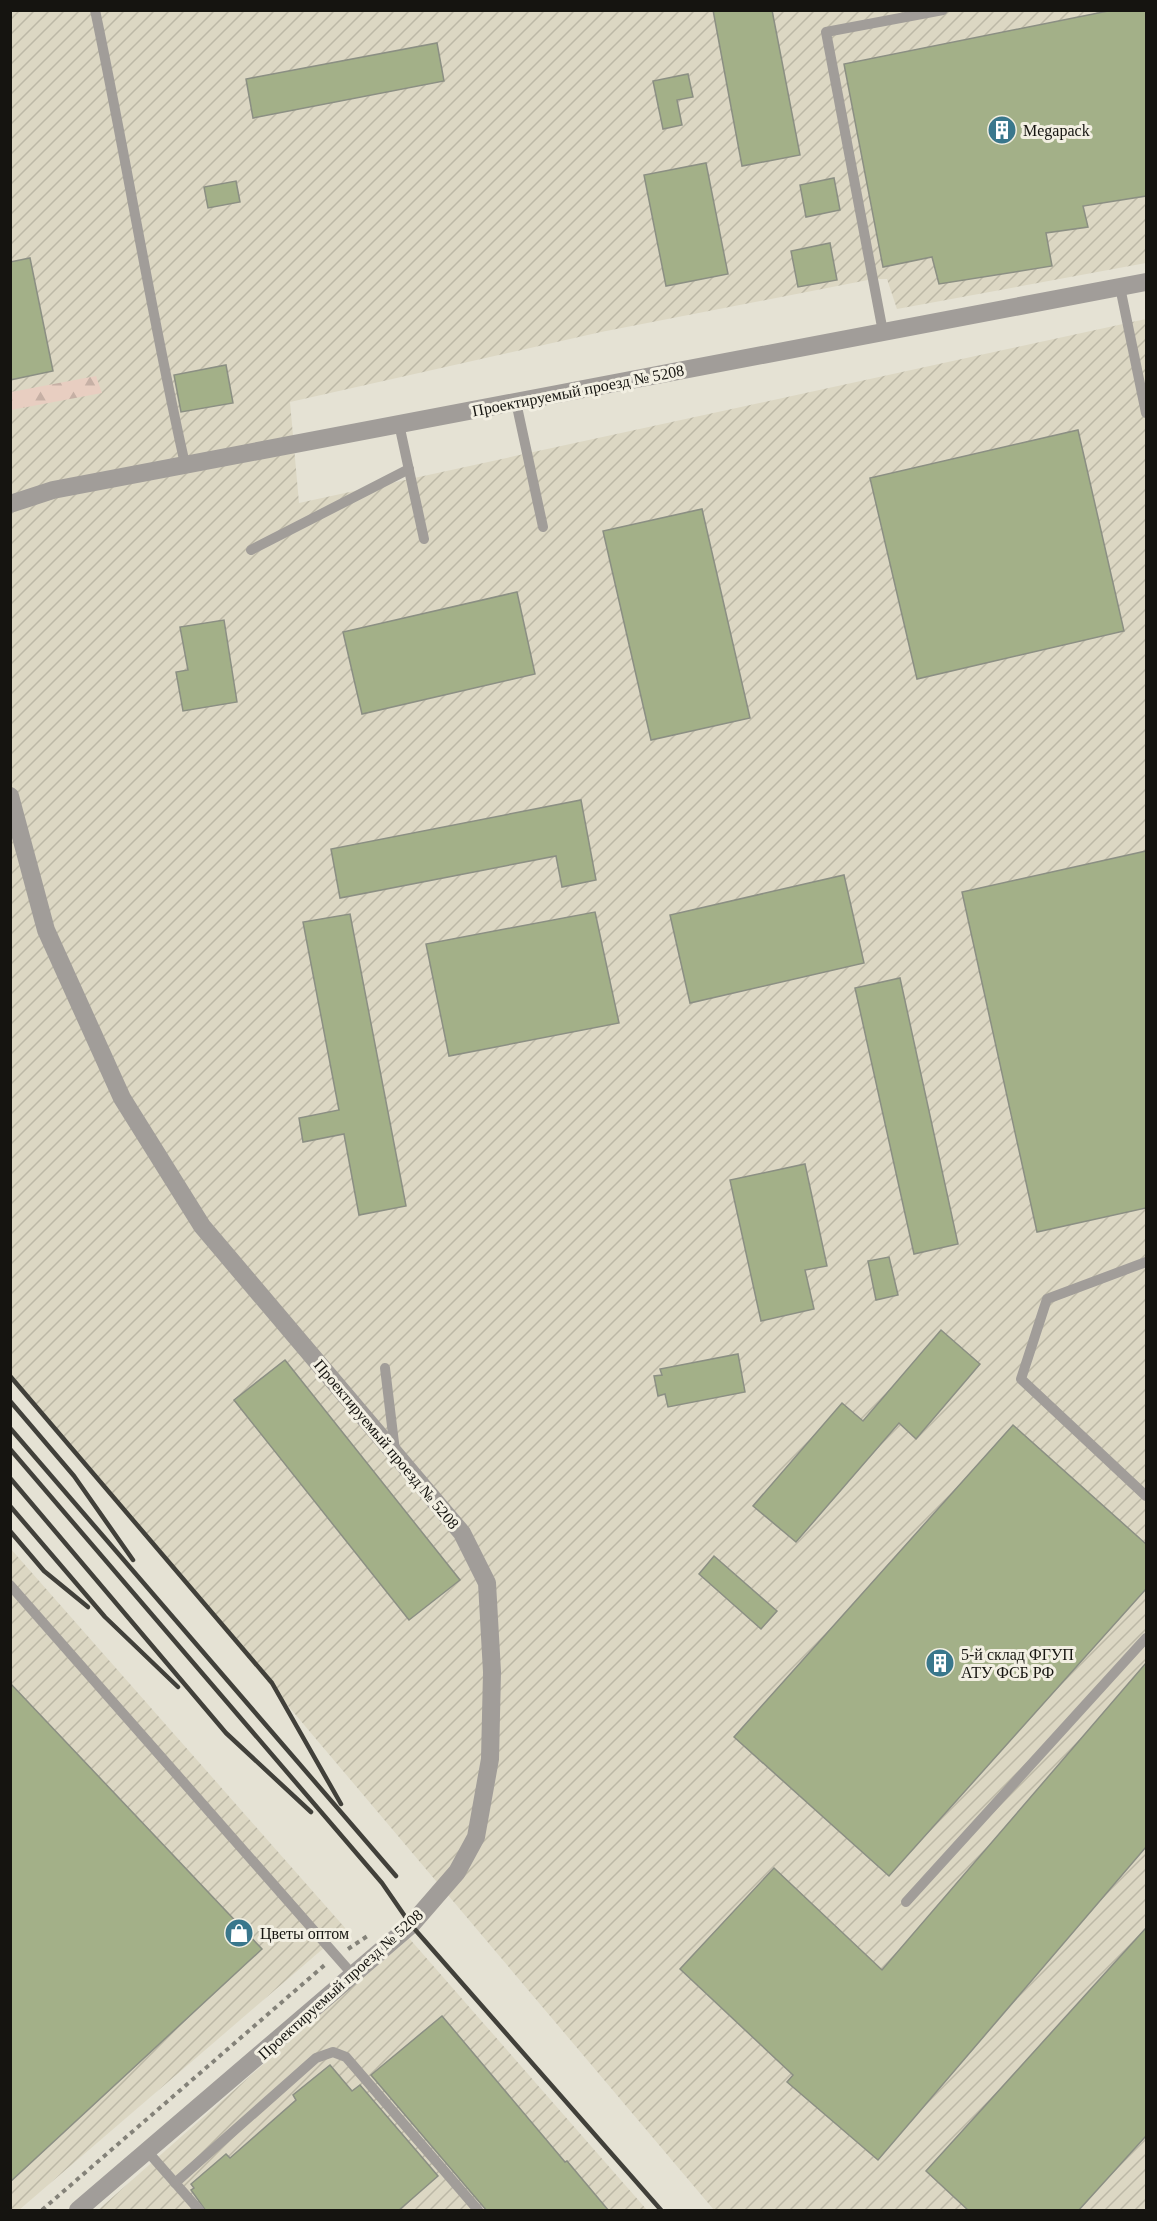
<svg xmlns="http://www.w3.org/2000/svg" width="1157" height="2221" viewBox="0 0 1157 2221" font-family="'Times New Roman',serif">
<defs>
<pattern id="industrial-furrows" width="10" height="10" patternUnits="userSpaceOnUse" patternTransform="scale(1.5)"><rect width="10" height="10" fill="#dcd7c3"/><path d="M-1 1l2-2M0 10L10 0M9 11l2-2" fill="none" stroke="#bcb8a6"/></pattern>
<pattern id="forest-firs" width="22" height="20" patternUnits="userSpaceOnUse" patternTransform="scale(1.5)"><rect width="22" height="20" fill="#e8cec1"/><path d="M5 1l3.5 6h-7zM16 11l3.5 6h-7z" fill="#c6b0a5"/></pattern>
</defs>
<rect width="100%" height="100%" fill="#e5e2d4"/>
<!-- industrial -->
<g fill="url(#industrial-furrows)">
<path d="M10,11H1146V263L897,309L887,279H873L601,332L290,402L299,503L1146,319V2210H714L11,1378Z"/>
<path d="M10,1548L346,1929L19,2210H10Z"/>
<path d="M408,1937L647,2210H98Z"/>
</g>
<!-- forest -->
<path fill="url(#forest-firs)" d="M96,376L102,393L11,410V392Z"/>
<!-- building -->
<g fill="#a3b088" stroke="#8b8f83" stroke-width="1.5">
<path d="M713,10H772L800,155L742,166Z"/>
<path d="M1113,10H1146V196L1083,206L1088,227L1046,233L1052,266L939,284L932,257L883,267L844,64Z"/>
<path d="M437,43L444,81L253,118L246,79Z"/>
<path d="M688,74L693,97L677,100L682,125L663,129L653,81Z"/>
<path d="M706,163L728,274L666,286L644,175Z"/>
<path d="M834,178L840,210L806,217L800,185Z"/>
<path d="M236,181L240,202L208,208L204,187Z"/>
<path d="M830,243L837,280L798,287L791,251Z"/>
<path d="M30,258L53,371L10,380V262Z"/>
<path d="M226,365L233,403L181,412L174,375Z"/>
<path d="M1078,430L1124,631L917,679L870,478Z"/>
<path d="M702,509L750,718L651,740L603,531Z"/>
<path d="M517,592L535,674L362,714L343,632Z"/>
<path d="M224,620L237,702L183,711L176,672L188,670L180,627Z"/>
<path d="M581,800L596,880L562,887L556,856L340,898L331,849Z"/>
<path d="M1146,851V1208L1037,1232L962,892Z"/>
<path d="M844,875L864,963L690,1003L670,915Z"/>
<path d="M595,912L619,1023L449,1056L426,944Z"/>
<path d="M350,914L406,1206L359,1215L344,1134L303,1142L299,1118L339,1110L303,922Z"/>
<path d="M900,978L958,1244L914,1254L855,988Z"/>
<path d="M805,1164L827,1266L805,1270L814,1309L761,1321L730,1180Z"/>
<path d="M889,1257L898,1295L876,1300L868,1261Z"/>
<path d="M941,1330L980,1364L916,1439L899,1423L796,1542L753,1506L842,1403L863,1421Z"/>
<path d="M738,1354L745,1392L668,1407L665,1394L658,1396L654,1376L662,1375L660,1369Z"/>
<path d="M285,1360L460,1580L409,1620L234,1400Z"/>
<path d="M1013,1425L1146,1544V1589L889,1876L734,1737Z"/>
<path d="M714,1556L777,1611L761,1629L699,1574Z"/>
<path d="M1146,1663V1847L878,2160L787,2082L793,2075L680,1969L774,1868L882,1970Z"/>
<path d="M10,1683L262,1949L10,2182Z"/>
<path d="M1146,1928V2136L1078,2211H969L926,2171Z"/>
<path d="M442,2016L565,2162L567,2161L609,2211H487L371,2075Z"/>
<path d="M330,2065L352,2091L360,2085L438,2176L398,2211H206L191,2190L194,2188L191,2184L226,2154L230,2158L296,2100L293,2095Z"/>
</g>
<g fill="none" stroke-linecap="round" stroke-linejoin="round">
<!-- path -->
<g stroke="#848279" stroke-width="4" stroke-dasharray="4.5 4.5" stroke-linecap="butt">
<path d="M348,1949L369,1935"/>
<path d="M42,2210L327,1963"/>
</g>
<!-- service -->
<g stroke="#a19d99" stroke-width="10">
<path d="M95,10C127,161 151,314 185,464"/>
<path d="M1120,287L1146,413"/>
<path d="M883,332L826,32L943,10"/>
<path d="M516,402L543,527"/>
<path d="M399,424L424,539"/>
<path d="M251,550L409,469"/>
<path d="M1146,1262L1047,1299L1021,1379L1146,1496"/>
<path d="M385,1368L395,1451"/>
<path d="M10,1585L353,1975"/>
<path d="M906,1902L1146,1638"/>
<path d="M148,2152L199,2210"/>
<path d="M175,2183L316,2058L333,2052L346,2057L478,2210"/>
</g>
<!-- minor -->
<g stroke="#a19d99" stroke-width="18">
<path d="M10,504L53,490L1146,282"/>
<path d="M10,796L46,930L122,1098L202,1226L462,1533L487,1583L492,1672L490,1759L476,1837L457,1872L411,1925L78,2210"/>
</g>
<!-- rail -->
<g stroke="#41403a" stroke-width="4.5">
<path d="M10,1376L272,1683L341,1804"/>
<path d="M10,1401L74,1476L133,1560"/>
<path d="M10,1428L396,1876"/>
<path d="M10,1449L382,1883L411,1925L661,2210"/>
<path d="M10,1478L226,1733L311,1812"/>
<path d="M10,1506L105,1617L178,1687"/>
<path d="M10,1531L44,1571L88,1607"/>
</g>
</g>
<!-- icons -->
<defs>
<g id="building-disc" transform="scale(1.5)"><circle r="9.5" fill="#39778c" stroke="#f2efe2"/><path d="M-4-6H4V6H1V3H-1V6H-4ZM-2.5-4.3h1.7v1.8h-1.7ZM.8-4.3h1.7v1.8H.8ZM-2.5-1h1.7V.8h-1.7ZM.8-1h1.7V.8H.8Z" fill="#fff"/></g>
<g id="shop-disc" transform="scale(1.5)"><circle r="9.5" fill="#39778c" stroke="#f2efe2"/><path d="M-5-2.5h2.3a2.7 3.5 0 0 1 5.4 0H5L5.5 6h-11ZM-1.5-2.5h3a1.5 2.3 0 0 0-3 0Z" fill="#fff"/></g>
</defs>
<g fill-rule="evenodd">
<use href="#building-disc" x="1002" y="130"/>
<use href="#building-disc" x="940" y="1663"/>
<use href="#shop-disc" x="239" y="1933"/>
</g>
<g text-anchor="middle" stroke-width="6" stroke-linejoin="round" paint-order="stroke">
<!-- poi labels -->
<g font-size="16" fill="#151410" stroke="#f2efe2" text-anchor="start">
<text x="1023" y="136">Megapack</text>
<text x="961" y="1660">5-й склад ФГУП<tspan x="961" dy="18">АТУ ФСБ РФ</tspan></text>
<text x="260" y="1939">Цветы оптом</text>
</g>
<!-- street labels -->
<g font-size="16" fill="#151410" stroke="#f2efe2">
<text transform="translate(578 390) rotate(-11)" y="6">Проектируемый проезд № 5208</text>
<text transform="translate(387 1444) rotate(50)" y="6">Проектируемый проезд № 5208</text>
<text transform="translate(340 1984) rotate(-42)" y="6">Проектируемый проезд № 5208</text>
</g>
</g>
<!-- border -->
<rect width="1157" height="2221" fill="none" stroke="#151410" stroke-width="24"/>
</svg>
